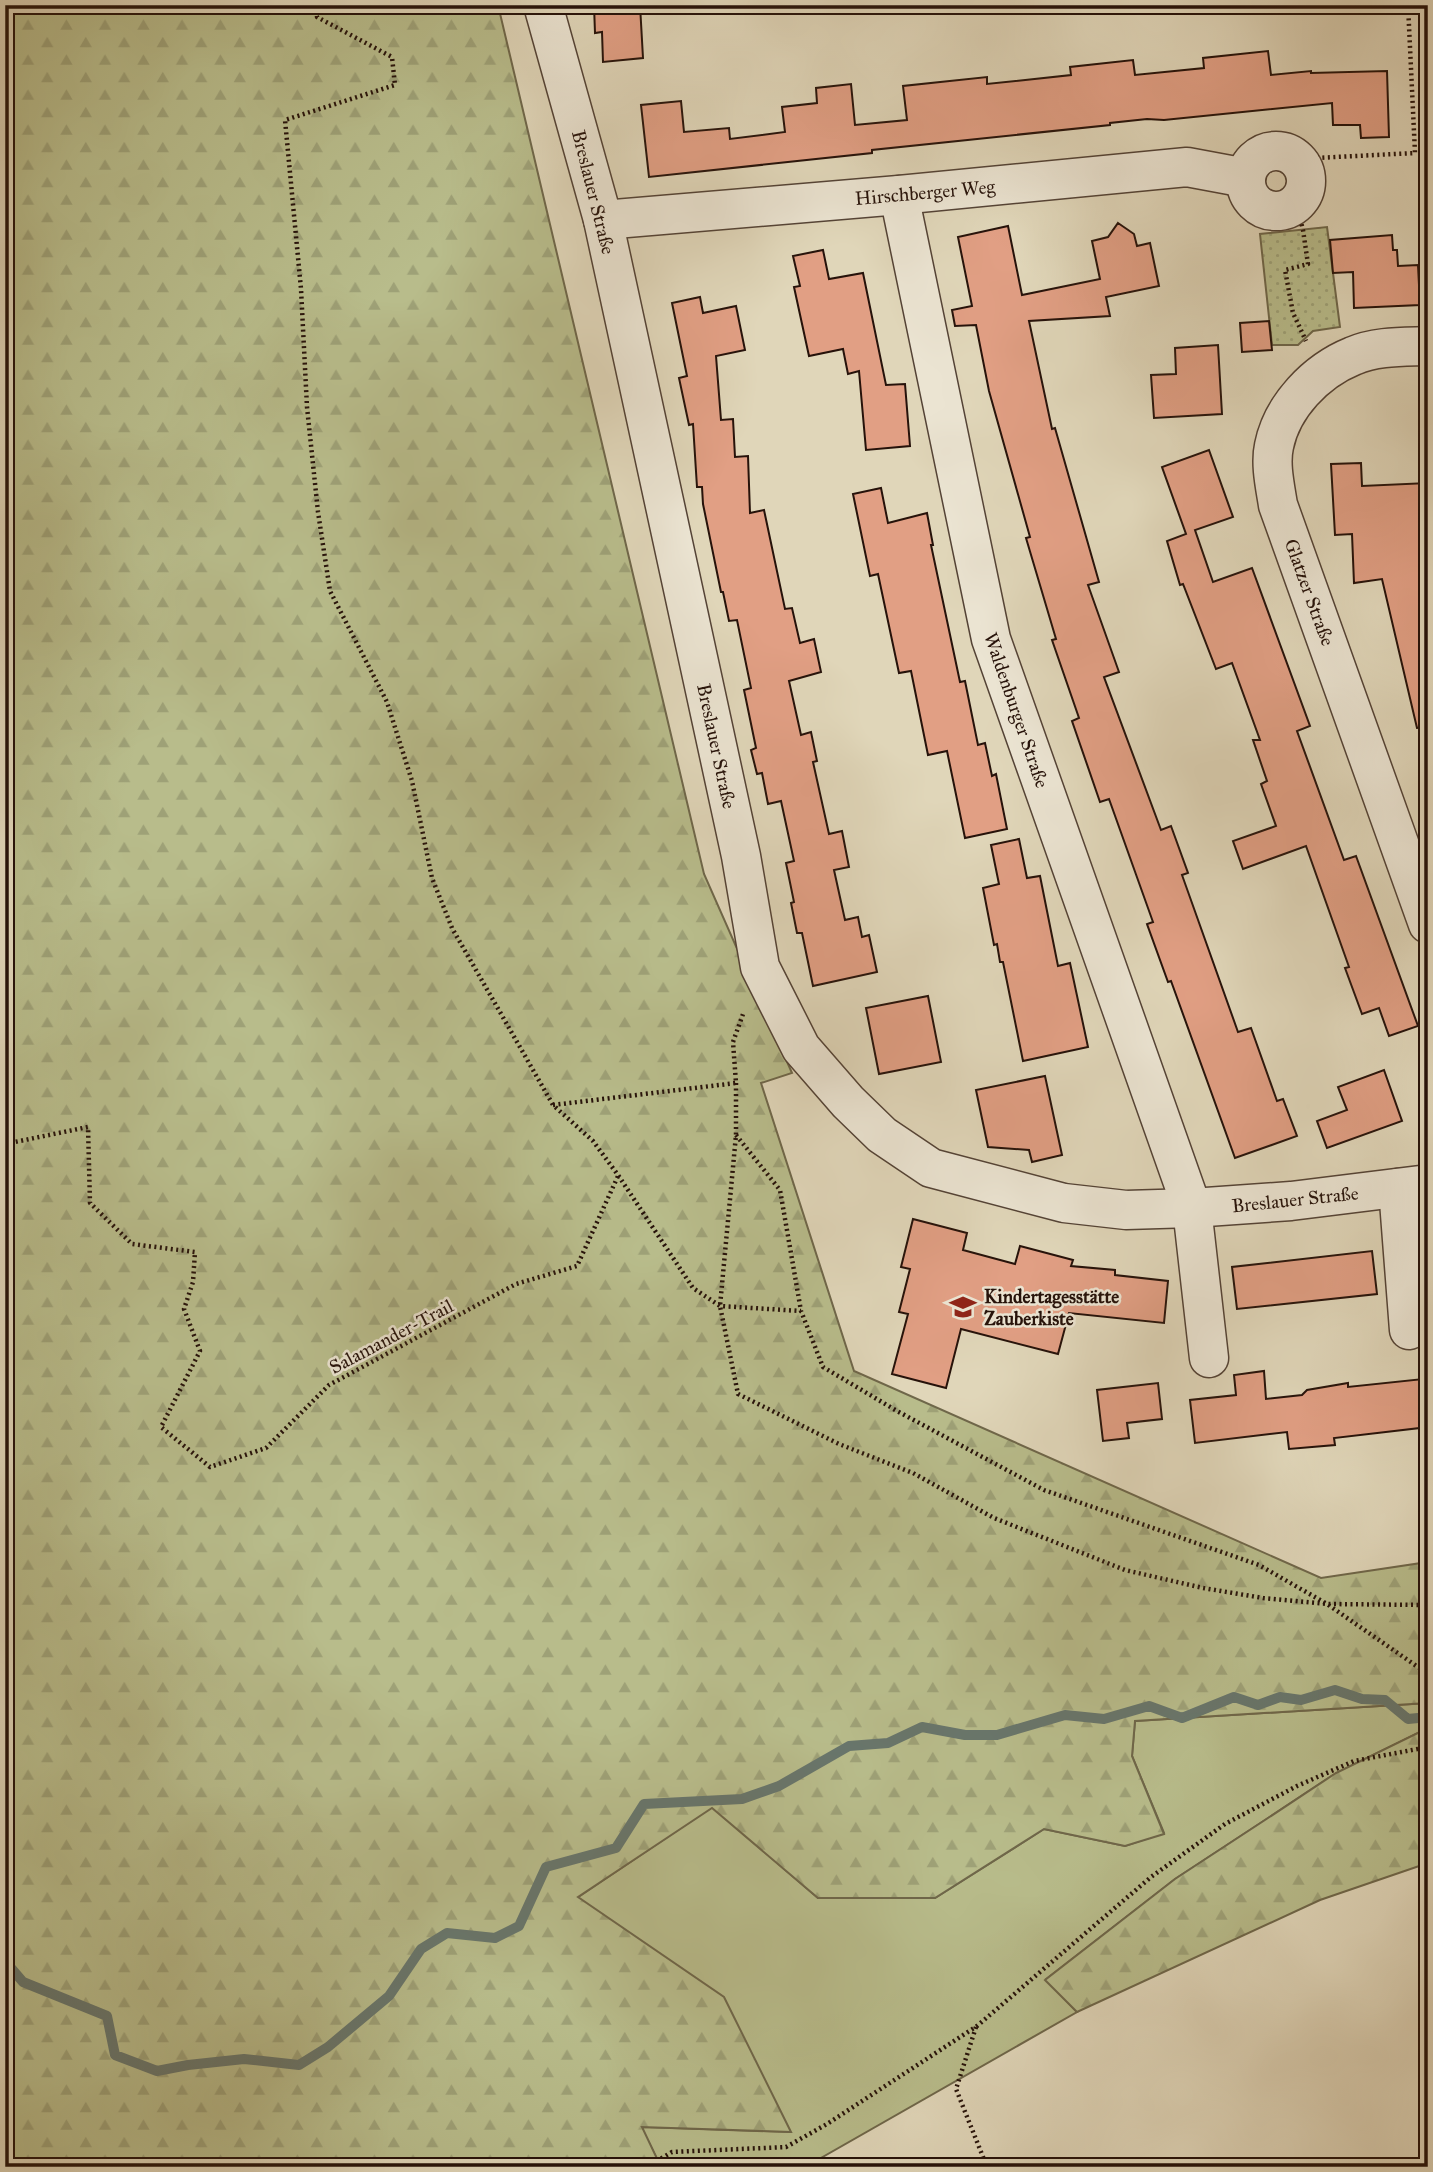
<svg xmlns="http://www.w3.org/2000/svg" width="1433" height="2172" viewBox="0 0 1433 2172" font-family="'IM FELL Great Primer',serif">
<defs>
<pattern id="forest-firs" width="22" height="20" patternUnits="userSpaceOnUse" patternTransform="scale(1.75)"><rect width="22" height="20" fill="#b8bc8b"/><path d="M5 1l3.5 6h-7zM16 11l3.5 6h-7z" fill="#9ea177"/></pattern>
<pattern id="park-dots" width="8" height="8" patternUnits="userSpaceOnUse" patternTransform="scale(1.75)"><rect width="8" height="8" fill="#b8bc8b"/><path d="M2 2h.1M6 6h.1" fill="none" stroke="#9ea177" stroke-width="1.8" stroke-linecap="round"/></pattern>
</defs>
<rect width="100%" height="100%" fill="#e0d6b9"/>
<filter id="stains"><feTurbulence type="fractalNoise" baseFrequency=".00286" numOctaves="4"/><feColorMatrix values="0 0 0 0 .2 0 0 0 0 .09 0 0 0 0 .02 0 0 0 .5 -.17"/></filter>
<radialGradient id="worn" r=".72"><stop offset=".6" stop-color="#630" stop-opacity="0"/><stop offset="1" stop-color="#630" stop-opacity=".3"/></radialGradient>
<!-- grass -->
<path fill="#b8bc8b" stroke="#6f674a" stroke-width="2" d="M1428,1703V1728L1336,1773L1265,1820L1175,1879L1046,1979L1077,2012L805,2167H661L641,2127L790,2132L577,1898L712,1807L818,1898H935L1044,1829L1125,1846L1164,1833L1132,1756L1135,1721Z"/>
<!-- forest -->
<g fill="url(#forest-firs)" stroke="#6f674a" stroke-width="2">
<path d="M5,5H498L704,874L792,1073L761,1083L854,1371L1321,1578L1428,1562V1703L1135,1721L1132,1756L1164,1834L1125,1846L1044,1829L935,1898H818L712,1808L578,1897L724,1997L791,2132L642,2127L661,2167H5Z"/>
<path d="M1428,1728V1863L1320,1900L1077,2012L1045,1980L1175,1879L1265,1820L1336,1773Z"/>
</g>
<!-- park -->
<path fill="url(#park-dots)" stroke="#6f674a" stroke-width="2" d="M1327,227L1340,327L1313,331L1298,345H1272L1260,234Z"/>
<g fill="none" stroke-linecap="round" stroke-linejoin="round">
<!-- stream -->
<path stroke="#68766c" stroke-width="10" d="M5,1961L23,1982L107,2016L115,2055L157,2071L188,2065L244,2059L299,2065L328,2047L389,1996L421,1949L447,1933L495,1938L519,1926L546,1867L616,1848L644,1804L742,1799L779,1786L849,1746L888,1743L922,1727L965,1735H997L1065,1715L1104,1719L1149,1706L1182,1718L1234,1697L1258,1705L1280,1697L1301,1700L1335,1690L1362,1699L1385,1700L1408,1719L1428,1717"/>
</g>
<!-- building -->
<g fill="#e19f84" stroke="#26120a" stroke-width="2">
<path d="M594,5H640L643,58L603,62L602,32L595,33Z"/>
<path d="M1268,51L1271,75L1311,71V73L1387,71L1389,137L1361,138L1360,125H1333L1332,103L1164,120L1147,119L1110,123V125L872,150V153L649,177L641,105L681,101L684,132L729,128L730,139L785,132L782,107L817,103L816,88L851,84L855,125L907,120L903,86L987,77V84L1071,75L1070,67L1133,60L1135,75L1204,68L1203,58Z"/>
<path d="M1118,223L1134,234L1137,246L1150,243L1159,286L1106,297L1110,316L1029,321L1052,429L1055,428L1099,582L1088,585L1119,672L1104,677L1161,830L1171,826L1188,873L1182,875L1238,1032L1251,1028L1277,1101L1283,1099L1297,1136L1235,1158L1171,981L1168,982L1147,924L1153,922L1109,799L1100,802L1072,721L1079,718L1052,640L1056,639L1026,538L1030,537L989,391L976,325L955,326L952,310L972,306L958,237L1008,226L1022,295L1100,279L1092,241L1108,237Z"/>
<path d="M1392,235L1393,250H1397L1398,266L1418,265L1420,305L1354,308L1353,272L1333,273L1330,240Z"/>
<path d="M823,250L829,279L863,273L886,385L905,384L910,446L866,450L859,371L848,374L843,349L809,356L794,287L800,286L793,256Z"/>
<path d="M700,297L703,313L736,306L745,350L716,356L721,420L733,419L735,457L748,456L750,513L764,510L785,609L792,608L800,643L814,639L821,672L789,681L801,735L811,732L817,761L813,762L829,834L842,831L849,867L834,870L845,920L858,917L862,937L869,935L877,972L813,986L802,933H797L791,903L794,902L786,863L794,861L781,801L768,804L762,773L757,774L751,750L756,748L744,690L751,688L737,620L729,621L723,592H721L703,504L702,487H697L693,424L689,425L679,378L687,376L672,303Z"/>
<path d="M1269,321L1272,350L1242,352L1240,323Z"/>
<path d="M1218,345L1222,414L1154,418L1151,375L1176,374L1175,348Z"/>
<path d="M1209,450L1233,517L1195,530L1213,582L1252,568L1310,726L1297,731L1344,860L1356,856L1418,1026L1389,1036L1379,1008L1362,1014L1345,968L1349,967L1306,846L1243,869L1233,841L1276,826L1261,784L1267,781L1253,740H1260L1232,663L1216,669L1183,584L1180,585L1167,541L1186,534L1162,467Z"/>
<path d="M1361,463L1362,486L1428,483V727L1417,728L1382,579L1354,583L1352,534L1335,535L1331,464Z"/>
<path d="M881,488L888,523L927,513L933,545H931L960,682L965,681L978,745L985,743L992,776L996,774L1007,829L965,838L947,751L928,755L911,671L899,673L878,574L870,576L853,494Z"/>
<path d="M1019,839L1027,878L1040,876L1058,966L1070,963L1088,1047L1023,1061L1003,962H1000L997,944L994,945L983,888L999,884L991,845Z"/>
<path d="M928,996L941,1062L879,1074L866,1008Z"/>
<path d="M1384,1070L1402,1121L1327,1148L1317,1121L1347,1110L1338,1087Z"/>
<path d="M1045,1076L1062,1155L1032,1162L1029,1150L988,1147L976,1090Z"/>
<path d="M913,1219L967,1233L963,1250L1015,1264L1020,1246L1073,1260L1071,1266L1115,1270V1275L1168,1281L1164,1323L1069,1313L1058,1354L961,1329L946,1388L892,1374L908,1314L899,1312L910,1269L901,1267Z"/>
<path d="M1372,1251L1377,1294L1237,1309L1232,1267Z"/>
<path d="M1264,1371L1266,1399L1302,1395L1307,1390L1348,1383V1387L1423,1379L1428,1427L1334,1438L1335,1445L1289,1449L1287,1432L1195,1443L1190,1400L1236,1395L1234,1375Z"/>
<path d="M1158,1383L1162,1419L1127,1423L1129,1438L1103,1441L1097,1390Z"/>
</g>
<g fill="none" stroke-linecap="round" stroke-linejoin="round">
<!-- street casing -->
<g stroke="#544336" stroke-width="41">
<g id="street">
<path d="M543,5L603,220L741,856L760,967L801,1048L848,1102L882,1135L931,1168L1064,1203L1126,1210L1192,1208L1291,1201L1428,1184"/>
<circle cx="1276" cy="181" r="30"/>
<path d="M899,195L991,639L1192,1208L1209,1358"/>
<path d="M603,220L899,195L1187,167L1246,178"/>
<path d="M1428,346C1403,347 1376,346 1353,356C1316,371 1282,406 1274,446C1270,464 1275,486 1278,505L1428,924"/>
<path d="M1398,1188L1409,1330"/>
</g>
</g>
<!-- path -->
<g stroke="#26120a" stroke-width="4.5" stroke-dasharray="2 3.5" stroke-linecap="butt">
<path d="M317,5V17L392,57L395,85L285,120L301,289L307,407L318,512L330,591L387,702L412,781L432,878L452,928L553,1105L593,1141L618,1175L693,1288L720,1306L801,1311"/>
<path d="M1304,168L1316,158L1415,153L1408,5"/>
<path d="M1296,203L1303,230L1308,264L1285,270L1293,313L1306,341"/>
<path d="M736,1083V1135L720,1306L738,1394L839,1444L913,1473L994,1518L1125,1570L1203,1588L1263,1598L1327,1604L1428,1605"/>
<path d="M553,1105L736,1083L733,1042L743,1014"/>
<path d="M736,1135L780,1190L801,1311L823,1367L897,1411L1044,1490L1259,1565L1327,1604L1428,1674"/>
<path d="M5,1144L88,1127L90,1203L132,1244L195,1252L193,1282L184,1309L200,1351L161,1427L210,1467L266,1448L329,1385L516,1284L577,1266L618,1176"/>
<path d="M976,2027L956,2089L987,2167"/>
<path d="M647,2167L672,2152L786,2147L827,2124L977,2026L1151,1877L1225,1824L1297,1786L1354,1761L1428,1747"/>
</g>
<!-- street -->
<use href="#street" stroke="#ebe4d2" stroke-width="38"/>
</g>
<!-- icons -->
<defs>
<g id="school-bare" transform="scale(2.1)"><path d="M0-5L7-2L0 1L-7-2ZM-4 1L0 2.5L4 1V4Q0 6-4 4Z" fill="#8f2418" stroke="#ebe4d2" stroke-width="2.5" paint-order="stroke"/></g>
</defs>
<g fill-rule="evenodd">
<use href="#school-bare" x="963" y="1307"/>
</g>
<g text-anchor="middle" stroke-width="5" stroke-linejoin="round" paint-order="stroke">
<!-- street labels -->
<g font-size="19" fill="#26120a" stroke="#ebe4d2">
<text transform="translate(594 192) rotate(76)" y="7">Breslauer Straße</text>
<text transform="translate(925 192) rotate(-5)" y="7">Hirschberger Weg</text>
<text transform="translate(1310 592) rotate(70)" y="7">Glatzer Straße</text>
<text transform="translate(1017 710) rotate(71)" y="7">Waldenburger Straße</text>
<text transform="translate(717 746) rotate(78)" y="7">Breslauer Straße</text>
<text transform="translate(1295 1199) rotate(-6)" y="7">Breslauer Straße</text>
<text transform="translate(391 1336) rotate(-28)" y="7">Salamander-Trail</text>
</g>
<!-- poi labels -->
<g font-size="19" font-weight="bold" fill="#26120a" stroke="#ebe4d2" text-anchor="start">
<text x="984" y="1303">Kindertagesstätte<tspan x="984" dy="22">Zauberkiste</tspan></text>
</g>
</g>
<!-- margin -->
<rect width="1433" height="2172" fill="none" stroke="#e0d6b9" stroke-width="28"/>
<rect x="7" y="7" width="1419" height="2158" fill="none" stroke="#26120a" stroke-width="3.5"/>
<rect x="14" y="14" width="1405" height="2144" fill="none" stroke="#26120a" stroke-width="2"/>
<rect width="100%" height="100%" filter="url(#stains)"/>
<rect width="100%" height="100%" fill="url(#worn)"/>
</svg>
